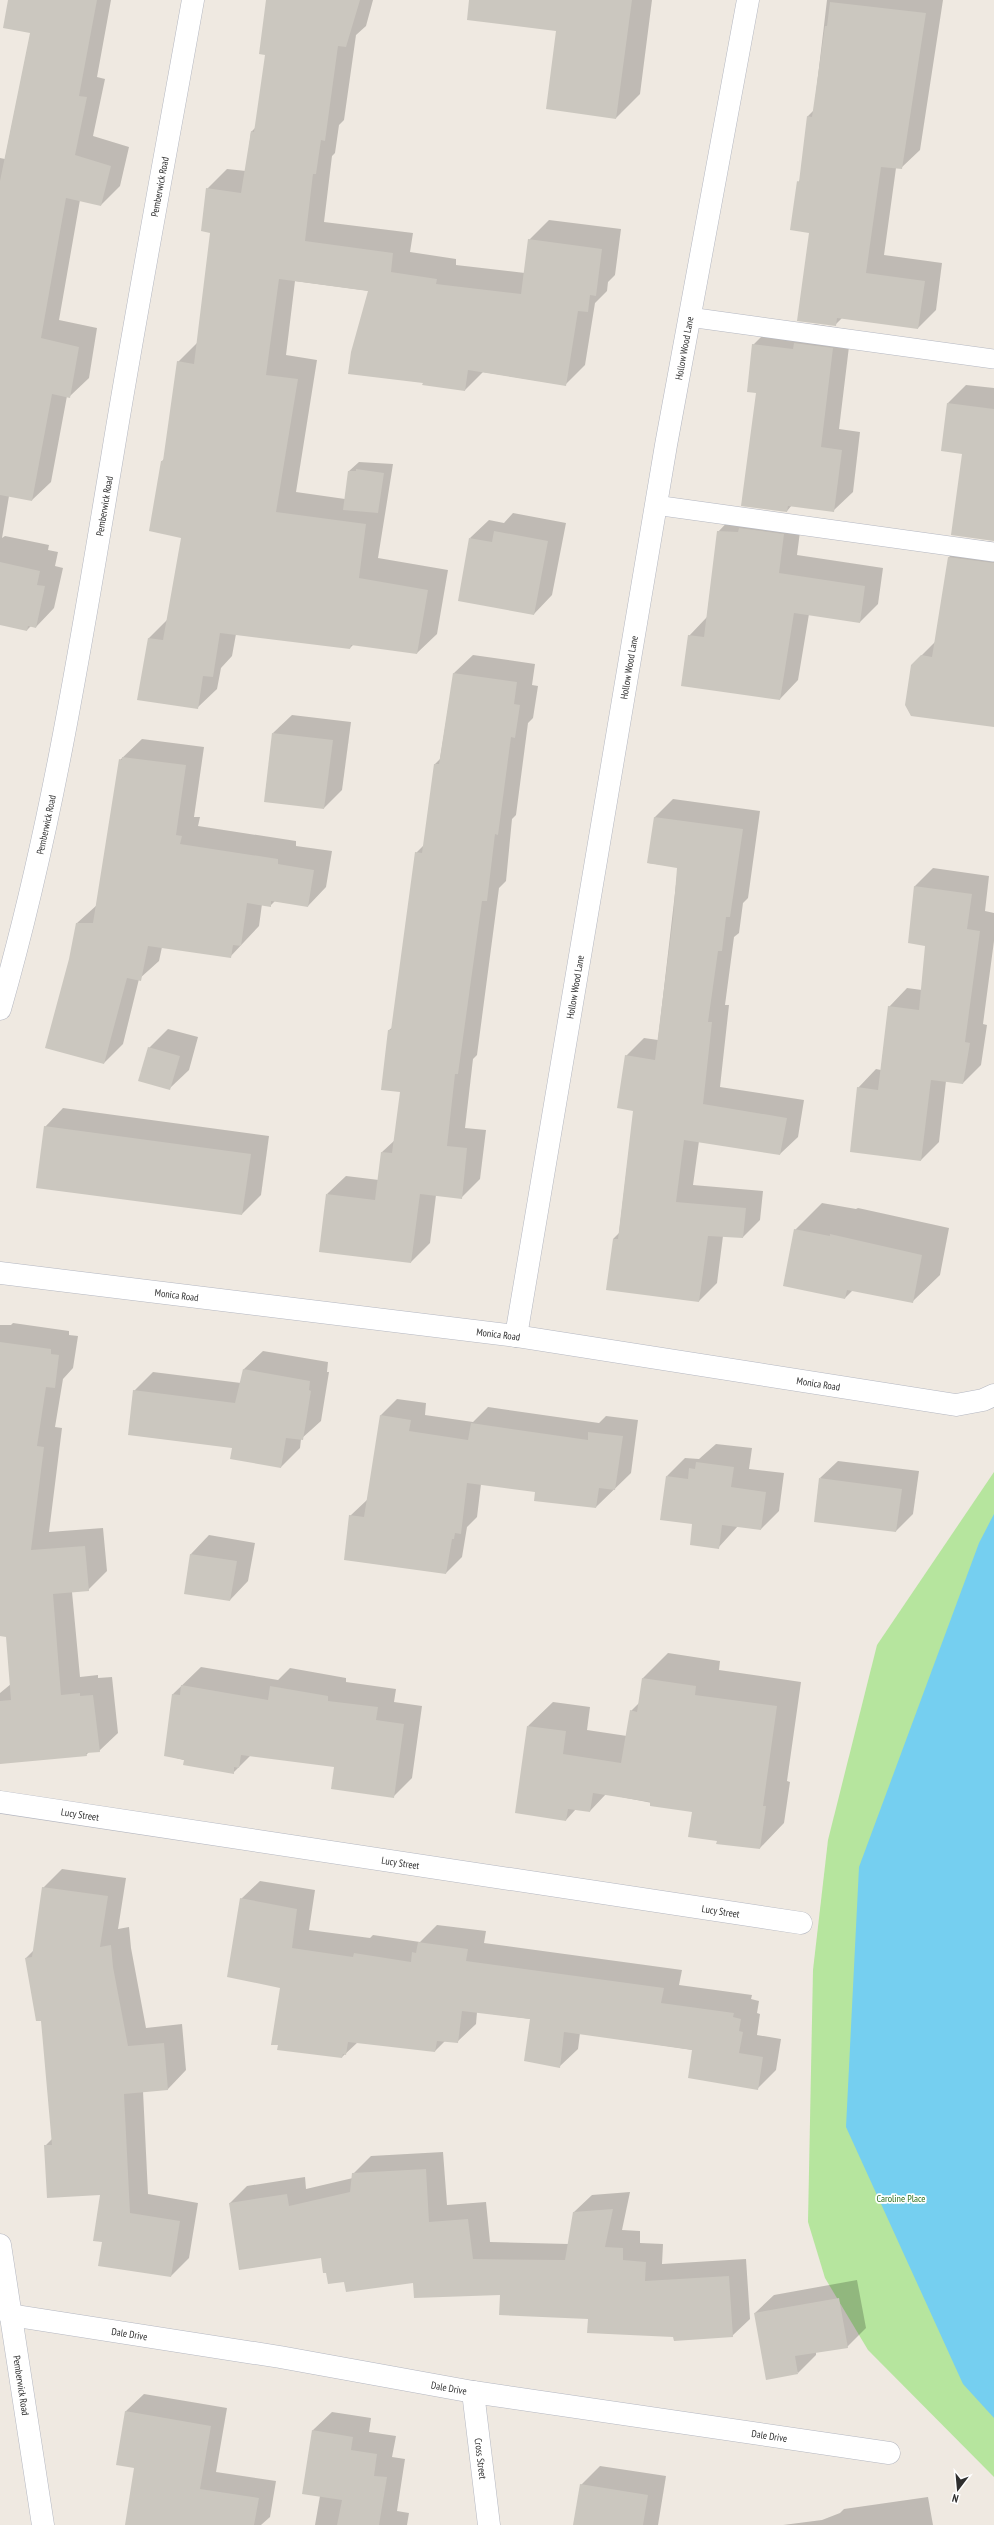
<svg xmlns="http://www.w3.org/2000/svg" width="994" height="2525" viewBox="0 0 994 2525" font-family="'PT Sans Narrow',sans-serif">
<rect width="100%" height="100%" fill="#efe9e1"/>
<!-- green -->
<path fill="#b6e59e" d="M994,1472V2477L868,2350L825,2278L808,2222L813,1970L828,1840L877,1645Z"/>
<!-- water -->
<path fill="#75cff0" d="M994,1514V2418L963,2384L846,2127L859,1867L979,1543Z"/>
<!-- shadow -->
<g fill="#0003">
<path d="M9,0H111L97,77L105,79L93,136L129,147L120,186L101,205L80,200L59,320L97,328L89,378L70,396H67L51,482L32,500L9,496L2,538L5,536L49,545L48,550L58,552L55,566L63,568L54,608L36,627L31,626L27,630L0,624V158L5,159L31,32Z"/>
<path d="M283,0H373L366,26L356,35L344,120L339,125L335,153L332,156L324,222L413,233L410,252L456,259V265L525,273L529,240L549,220L621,229L615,275L608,282L607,291L595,303L585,365L565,385L483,372L465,390L370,291L295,281L286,355L317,360L296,492L345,499L349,471L359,462L393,464L378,558L448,570L437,634L417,653L354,644L350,648L236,634L232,656L221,668L217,689L197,708L139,699L149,638L168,619L182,537L162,461L164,459L178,362L198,342L211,232L207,189L227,169L246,171L251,132L256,127Z"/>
<path d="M529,0H652L640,94L616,118L557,31Z"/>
<path d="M827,0H943L920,150L901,168H896L884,255L942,263L936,310L918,328L842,318L835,325L798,182L801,179L808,116L814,110Z"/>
<path d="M814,324L851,330L839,429L860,432L853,492L834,510L792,505L787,511L753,345L772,326L808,330Z"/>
<path d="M966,385L994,388V540L948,403Z"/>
<path d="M758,510L802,516L797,555L883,568L878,604L860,622L809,614L798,680L780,699L689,636L707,617L718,532L736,513L754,514Z"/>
<path d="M513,513L566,523L552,595L534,614L470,538L489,520L504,523Z"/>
<path d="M967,539L994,542V726L912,665L936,641L949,557Z"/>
<path d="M473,655L535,664L532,685L538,686L533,718L528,723L516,815L512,819L506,881L499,888L477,1055L473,1059L465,1128L486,1130L480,1179L461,1198L436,1195L430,1243L411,1262L327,1194L346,1176L379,1180L382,1152L395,1140L401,1091L389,1030L393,1027L416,853L424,845L435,764L440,759L454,673Z"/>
<path d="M292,715L351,722L342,790L324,808L273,733Z"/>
<path d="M142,739L204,747L194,817H200L198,826L296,841V846L332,851L326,887L308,906L275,901L270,906L262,904L259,926L230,957L162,947L159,961L139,979L123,1044L104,1063L70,959L77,923L97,905L120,760Z"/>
<path d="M673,799L760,811L748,898L743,903L739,933L734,937L725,1005H729L720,1087L804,1100L798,1137L780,1154L699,1141L693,1185L763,1191L760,1220L743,1237L723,1236L717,1283L699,1301L613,1239L619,1233L634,1110L626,1056L644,1038L658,1040L678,867L648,863L655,817Z"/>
<path d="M933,868L989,876L985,911L994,913V941L983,1024L987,1025L981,1065L963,1083L946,1081L939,1142L921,1160L858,1088L876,1069L881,1070L889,1007L907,988L922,990L926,945L909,942L915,886Z"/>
<path d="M168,1029L198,1037L189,1070L170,1088L149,1048Z"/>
<path d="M63,1108L269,1136L261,1195L242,1214L45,1127Z"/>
<path d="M822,1203L856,1209L858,1208L949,1228L940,1275L913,1301L853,1290L845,1298L795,1230Z"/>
<path d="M13,1323L69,1331V1335L78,1336L73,1368L63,1379L55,1427L62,1428L49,1532L103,1528L107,1571L88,1590L72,1592L80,1677L98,1675V1678L112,1677L118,1733L99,1751L89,1752L86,1755L0,1763V1693L11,1684L4,1593H0V1325H11Z"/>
<path d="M263,1351L328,1362L327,1372H329L321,1421L301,1439L300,1448L281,1467L233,1447L134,1391L153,1372L241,1383L244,1369Z"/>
<path d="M397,1399L426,1403L425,1415L473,1422L488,1407L599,1423L606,1416L638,1420L631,1473L596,1507L536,1491L481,1484L477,1517L467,1527L462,1557L446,1573L350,1516L368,1499L381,1415Z"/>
<path d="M716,1444L752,1448L749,1469L784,1473L779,1511L761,1529L738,1526L718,1548L693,1523L667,1476L685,1458L699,1459Z"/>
<path d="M838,1461L919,1471L913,1514L896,1531L820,1478Z"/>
<path d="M209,1535L255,1543L248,1581L230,1600L185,1593L191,1554Z"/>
<path d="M668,1653L720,1661L719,1670L801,1682L787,1781L790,1782L784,1823L760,1848L718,1840L693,1811L606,1794L590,1811L576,1809L566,1820L528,1726L553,1702L590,1707L587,1730L627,1736L631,1711L639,1703L643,1678Z"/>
<path d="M201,1667L278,1680L290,1668L346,1678V1682L396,1689L394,1702L422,1706L412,1778L393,1797L335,1766L251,1755L233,1773L165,1755L173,1694Z"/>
<path d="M62,1869L126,1878L118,1929L129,1927L131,1948L146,2028L182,2024L186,2070L168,2089L143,2091L148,2194L198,2203L189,2258L171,2276L103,2242L102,2194L45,2146L53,2138L42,2019L26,1958L34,1950L43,1888Z"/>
<path d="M260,1881L315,1890L309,1930L370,1938L373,1935L420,1942L437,1925L486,1931L484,1943L682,1970L679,1985L752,1995L751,1999L759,2001L757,2013L760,2014L757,2035L781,2039L776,2070L758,2088L693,2050L580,2033L578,2049L559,2067L531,2019L477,2012L476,2024L457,2042L445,2041L435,2051L358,2042L342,2057L281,1987L241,1899Z"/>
<path d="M443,2152L447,2205L486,2202L490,2242L569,2244L574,2212L592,2195L630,2192L622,2230L640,2231V2243L663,2244L662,2264L746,2259L750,2319L732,2336H674L589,2318L501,2294L414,2282L345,2281L327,2272L322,2256L230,2203L247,2186L305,2177L306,2189L353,2178V2174L371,2156Z"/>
<path d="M857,2280L866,2328L847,2347L816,2352V2355L798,2373L755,2313L774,2295Z"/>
<path d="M144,2394L227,2408L216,2472L276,2481L270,2517L261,2525H126L135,2467L117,2464L126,2411Z"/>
<path d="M332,2412L371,2418L369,2432L396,2436L392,2457L405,2459L397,2511L409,2513L407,2525H315L320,2496L313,2430Z"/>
<path d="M600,2466L666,2476L658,2525H574L581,2485Z"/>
<path d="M928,2497L933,2525H783L822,2520L840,2513L844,2509Z"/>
</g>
<!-- building -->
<g fill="#cbc7bf">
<path d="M8,0H97L79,96L87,97L75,155L111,166L101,206L66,198L41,338L79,347L70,398L52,394L32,501L0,495V181L30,33L3,28Z"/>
<path d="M266,0H360L346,47L338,46L325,141L321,140L316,174H313L305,241L393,253L391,272L437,279L436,284L521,294L528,239L602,249L596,296L590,295L588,312L578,311L566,386L468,370L465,391L422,385L423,383L348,374L351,352L368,291L279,279L266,375L298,379L276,512L366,524L359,578L428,590L417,654L351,645L350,649L220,633L213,677L203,676L198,709L137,700L148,638L163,640L181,538L149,531L161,461H163L177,361L194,364L210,233L201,231L206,188L241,193L251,131L254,132L265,55L259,54Z"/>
<path d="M469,0H632L616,119L546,109L556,31L467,20Z"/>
<path d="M830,2L926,13L902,169L881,167L866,273L925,281L918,329L837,318L836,326L797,321L809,233L790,230L797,181L799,182L807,116L812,117L825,26H827Z"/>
<path d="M794,343L833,348L821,447L842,450L834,512L788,506L787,512L741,506L756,393L747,392L752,344L793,349Z"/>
<path d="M947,403L994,409V541L951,535L962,454L941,451Z"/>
<path d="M356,469L384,473L378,513L343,510L348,471H356Z"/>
<path d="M739,528L784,534L779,573L865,586L860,623L794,613L780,700L681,686L688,635L704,637L717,531L738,532Z"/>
<path d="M494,531L548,541L534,615L458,601L469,538L492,542Z"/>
<path d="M948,557L994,563V727L911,716L905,705L911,665L921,655L932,657Z"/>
<path d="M0,562L40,571L37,585L45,586L36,628L28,626L27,631L0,625Z"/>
<path d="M453,673L517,682L514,704L520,705L515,738L511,737L498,835L495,834L487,901H482L458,1074H455L447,1146L467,1148L462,1199L420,1194L411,1263L319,1252L326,1194L375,1200L381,1152L392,1153L400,1092L381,1090L388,1030H391L415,852L422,853L434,764H439Z"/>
<path d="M272,733L333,740L324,809L264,802Z"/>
<path d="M122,757L186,765L176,835L182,836L180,844L278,859V864L314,870L308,907L271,901V907L247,903L241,946L233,945L231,958L148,946L141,981L127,978L104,1064L45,1048L69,959L76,923H93L119,759L122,760Z"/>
<path d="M654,817L743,829L730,917H726L722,951H718L708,1022H712L703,1104L787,1118L780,1155L684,1140L676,1202L746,1208L743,1238L708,1236L699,1302L606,1290L613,1239H618L633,1111L617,1108L625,1055L655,1060L673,918L677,868L647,863Z"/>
<path d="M914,886L972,894L967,929L980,931L965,1042L970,1043L963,1084L931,1080L921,1161L850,1152L857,1087L878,1090L888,1006L919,1010L925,946L908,943Z"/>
<path d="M148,1047L180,1056L170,1090L138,1081Z"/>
<path d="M44,1126L251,1154L242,1215L36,1188Z"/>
<path d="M794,1229L830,1236V1234L922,1255L913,1303L847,1290L845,1299L783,1286Z"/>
<path d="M0,1342L51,1349V1354L59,1355L55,1388L46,1387L37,1446L44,1447L31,1550L85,1546L89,1591L53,1594L61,1695L80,1693V1696L93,1695L100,1752L86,1753L87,1756L0,1764V1701L11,1700L6,1637L0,1636Z"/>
<path d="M243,1369L310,1381L309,1390L311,1391L303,1440L286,1438L281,1468L230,1459L232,1448L128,1435L133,1390L235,1403Z"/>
<path d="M380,1415L411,1420L409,1431L468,1440L471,1423L588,1440V1432L623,1436L615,1490L599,1488L596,1508L534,1501L535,1492L467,1483L461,1534L455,1533L454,1539H452L446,1574L344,1560L349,1515L364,1517Z"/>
<path d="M696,1462L734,1467L731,1487L766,1492L761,1530L722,1525L719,1549L690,1545L692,1524L660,1520L666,1476L688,1479L689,1468L695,1469Z"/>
<path d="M819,1478L902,1489L896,1532L814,1522Z"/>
<path d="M190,1554L237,1561L230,1601L184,1594Z"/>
<path d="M642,1678L696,1686L695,1695L777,1706L763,1806H766L760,1849L716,1844L717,1841L688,1837L692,1812L650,1806V1802L593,1793L590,1812L568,1809L566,1821L515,1813L527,1726L566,1731L563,1754L621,1763L630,1710L637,1712Z"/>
<path d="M181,1685L268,1700L270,1686L328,1696V1701L378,1707L376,1720L404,1724L394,1798L331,1789L334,1767L241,1755L239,1768L234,1767V1774L183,1765L184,1760L164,1756L172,1694L180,1695Z"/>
<path d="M42,1887L108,1896L100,1947L111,1945L113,1967L128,2046L164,2043L168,2090L124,2094L130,2213L180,2221L171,2277L98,2266L102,2242L93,2241L100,2195L47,2198L44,2145H52L41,2021H36L25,1958L32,1957Z"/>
<path d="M240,1898L297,1909L292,1948L353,1957L354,1953L411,1962L412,1952L416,1953L418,1942L468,1949L466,1961L664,1988L661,2003L734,2013L733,2017L741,2019L739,2031L743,2032L739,2053L763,2057L758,2090L688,2078L692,2050L564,2032L560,2068L524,2061L530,2019L462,2011L458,2043L437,2041L435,2052L348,2042L346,2055L343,2054L342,2058L277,2050L278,2045H271L280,1988L227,1977Z"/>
<path d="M426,2169L429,2222L468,2219L473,2259L565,2260L573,2212L613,2209L605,2247L623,2248V2260L646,2262L645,2281L729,2276L733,2337L674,2341L673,2337L587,2333L588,2319L499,2315L500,2295L414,2298L413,2283L346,2292L344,2282L328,2284L326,2273H323L321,2258L239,2270L229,2203L287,2194L289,2206L350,2192L352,2173Z"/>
<path d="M839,2298L848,2348L795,2356L798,2374L766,2380L754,2313Z"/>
<path d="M125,2411L211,2426L200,2489L259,2498L254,2525H125L134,2468L116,2465Z"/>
<path d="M312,2430L353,2437L351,2450L377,2454L374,2476L387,2477L379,2525H337L342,2500L302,2494Z"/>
<path d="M580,2484L648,2495L643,2525H573Z"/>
</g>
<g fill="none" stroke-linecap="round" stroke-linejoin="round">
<!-- service casing -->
<g stroke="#b4b7c1" stroke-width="20">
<g id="service">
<path d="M689,317L994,359"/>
<path d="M655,505L994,552"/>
</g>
</g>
<!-- minor casing -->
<g stroke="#b4b7c1" stroke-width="23">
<g id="minor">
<path id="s1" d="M0,1009C52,828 81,643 112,458C137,305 166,152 193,0"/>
<path id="s2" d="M0,1273L516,1336L956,1405L983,1400L994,1395"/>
<path id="s3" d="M516,1336L666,445L748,0"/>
<path id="s4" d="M0,1802L801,1923"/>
<path id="s5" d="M0,2245L43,2525"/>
<path id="s6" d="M10,2315L280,2357L473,2392L889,2453"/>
<path id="s7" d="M473,2392L489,2525"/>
</g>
</g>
<!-- service -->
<use href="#service" stroke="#fff" stroke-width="19"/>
<!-- minor -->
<use href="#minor" stroke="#fff" stroke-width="22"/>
</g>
<g text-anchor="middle" stroke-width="3.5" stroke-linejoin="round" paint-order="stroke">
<!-- street labels -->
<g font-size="10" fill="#2e2e2e" stroke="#fff">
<text dy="4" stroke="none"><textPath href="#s1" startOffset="838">Pemberwick Road</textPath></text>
<text dy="4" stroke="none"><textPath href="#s3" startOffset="1002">Hollow Wood Lane</textPath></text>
<text dy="4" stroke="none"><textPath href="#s1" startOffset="514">Pemberwick Road</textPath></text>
<text dy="4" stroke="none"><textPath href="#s3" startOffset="678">Hollow Wood Lane</textPath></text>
<text dy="4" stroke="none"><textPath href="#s1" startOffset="190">Pemberwick Road</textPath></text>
<text dy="4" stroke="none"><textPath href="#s3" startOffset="354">Hollow Wood Lane</textPath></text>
<text dy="4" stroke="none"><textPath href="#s2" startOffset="178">Monica Road</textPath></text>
<text dy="4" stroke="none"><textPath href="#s2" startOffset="502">Monica Road</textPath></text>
<text dy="4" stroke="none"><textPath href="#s2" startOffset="826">Monica Road</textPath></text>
<text dy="4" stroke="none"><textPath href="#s4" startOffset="81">Lucy Street</textPath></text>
<text dy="4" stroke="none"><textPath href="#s4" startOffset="405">Lucy Street</textPath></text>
<text dy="4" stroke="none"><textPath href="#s4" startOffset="729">Lucy Street</textPath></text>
<text dy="4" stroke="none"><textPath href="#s6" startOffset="121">Dale Drive</textPath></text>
<text dy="4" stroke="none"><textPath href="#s5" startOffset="142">Pemberwick Road</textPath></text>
<text dy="4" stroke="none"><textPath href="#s6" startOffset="445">Dale Drive</textPath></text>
<text dy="4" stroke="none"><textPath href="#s6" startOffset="769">Dale Drive</textPath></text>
<text dy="4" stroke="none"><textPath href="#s7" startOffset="67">Cross Street</textPath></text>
</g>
<!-- park labels -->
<g font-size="10" fill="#2c6e1b" stroke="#fff">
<text x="901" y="2202">Caroline Place</text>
</g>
</g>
<!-- north arrow -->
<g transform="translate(958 2489) rotate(196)" stroke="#ffffff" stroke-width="3" paint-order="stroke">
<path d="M0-3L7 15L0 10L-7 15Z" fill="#2e2e2e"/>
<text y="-6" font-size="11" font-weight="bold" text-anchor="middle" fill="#2e2e2e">N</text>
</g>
</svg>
